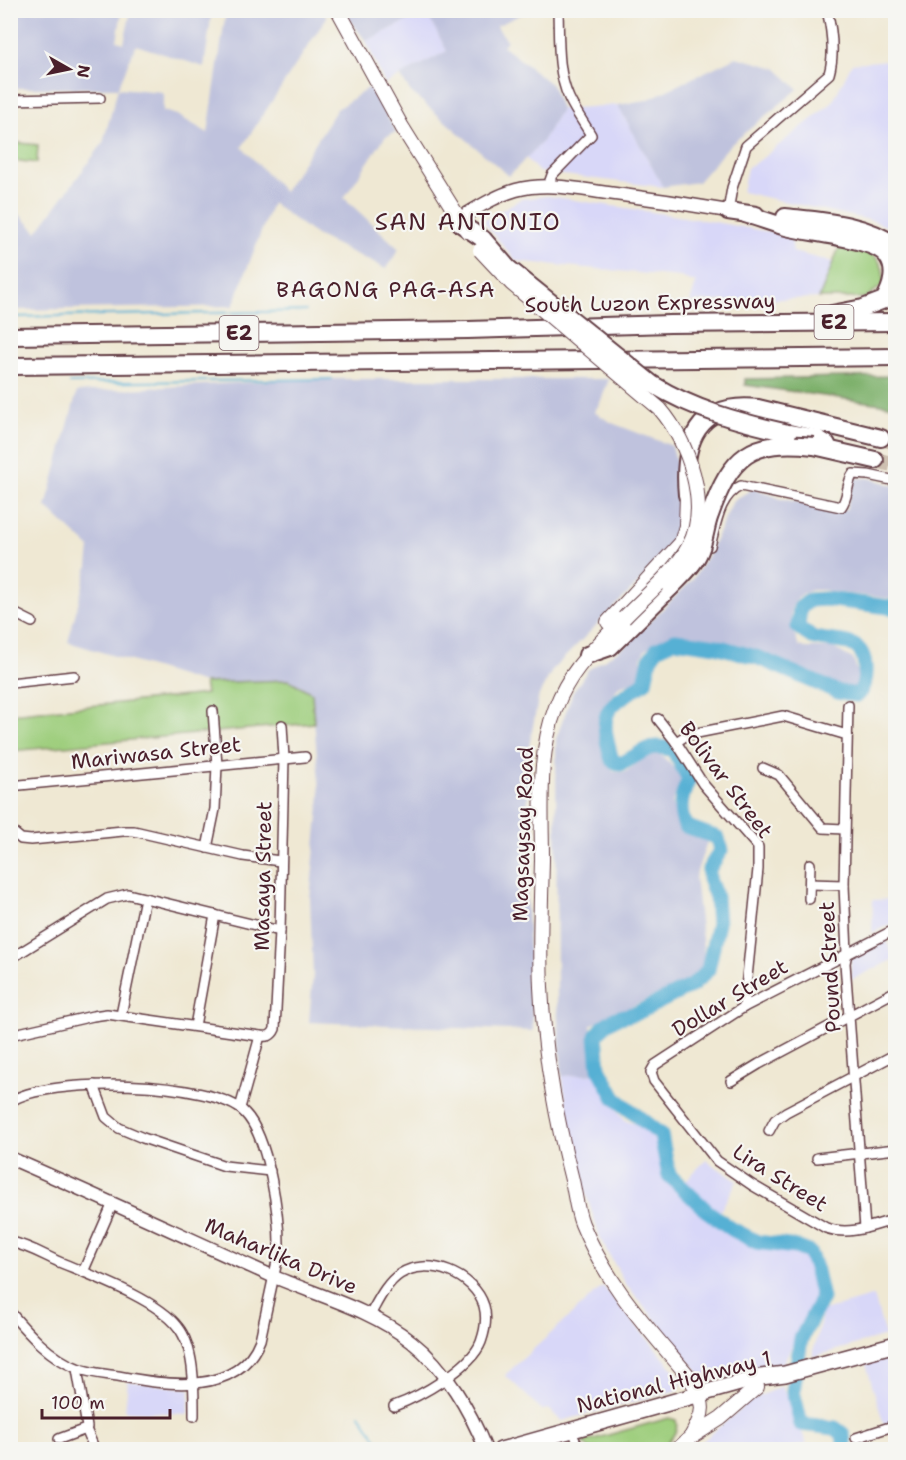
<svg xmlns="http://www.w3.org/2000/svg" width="906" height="1460" viewBox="0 0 906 1460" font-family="'Shantell Sans',sans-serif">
<rect width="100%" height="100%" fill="#f6f6f2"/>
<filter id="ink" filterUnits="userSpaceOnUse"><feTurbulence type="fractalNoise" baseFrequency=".0167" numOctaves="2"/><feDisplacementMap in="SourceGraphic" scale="12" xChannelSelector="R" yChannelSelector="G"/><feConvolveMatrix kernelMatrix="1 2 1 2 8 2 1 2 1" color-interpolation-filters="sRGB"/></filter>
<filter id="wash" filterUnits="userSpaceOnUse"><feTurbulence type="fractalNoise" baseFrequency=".008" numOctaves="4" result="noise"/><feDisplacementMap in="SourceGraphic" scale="24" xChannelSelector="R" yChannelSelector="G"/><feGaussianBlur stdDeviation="1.35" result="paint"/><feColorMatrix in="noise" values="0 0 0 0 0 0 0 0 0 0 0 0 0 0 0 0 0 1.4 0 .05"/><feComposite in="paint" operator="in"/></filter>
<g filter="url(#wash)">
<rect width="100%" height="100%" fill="#efe8d3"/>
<!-- built -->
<g fill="#d8d7f8">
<path d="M426,12L447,51L385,84L366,41Z"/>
<path d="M895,60V230L874,221L742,192L747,168L760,160L832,103L852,63Z"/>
<path d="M618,105L663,187L539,172L526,158L541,143L561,109Z"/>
<path d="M548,196L709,221L791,236L793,252L833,262L819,298L690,302L696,283L680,277L516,261L483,221L521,199Z"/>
<path d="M894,899V922L872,933L873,900Z"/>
<path d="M885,937L894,959L851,980V956Z"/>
<path d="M597,1074L607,1097L626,1121L643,1126L660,1147L671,1186L727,1234L750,1244L793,1252L808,1260L817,1298L783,1363L707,1382L625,1283L601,1240L575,1160L562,1076Z"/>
<path d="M706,1160L737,1181L719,1213L682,1184Z"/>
<path d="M603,1286L679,1376L682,1383L678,1390L561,1421L549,1409L542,1410L505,1375Z"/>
<path d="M874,1296L885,1336L812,1357L823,1311Z"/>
<path d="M895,1356V1421L884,1425L866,1364Z"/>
<path d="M128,1381L190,1389L188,1414L125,1411Z"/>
<path d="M782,1386L807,1444L787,1449L692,1450L753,1399Z"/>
</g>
<!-- industrial -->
<g fill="#bfc2dd">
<path d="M11,10L122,11L117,41L124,43L131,11H212L204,67L136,45L118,88L163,92V111L177,115L208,133L226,11H322L327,17L242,147L284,192L337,109L370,87L396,132L385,137L344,198L399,249L386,269L316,235L272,203L233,306L11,310V206L37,232L103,143L118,88H11Z"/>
<path d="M343,11H529L496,26L507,40L503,46L552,85L561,109L541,143L509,176L411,92L400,76L447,51L426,12L366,41Z"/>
<path d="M736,57L776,68L798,89L729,146L698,182L663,187L618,105L647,100Z"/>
<path d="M308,379H609L600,403L594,412L612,423L672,446L681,478L684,517L674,547L553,669L539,695L528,752L527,909L533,1031L309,1022L313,974L310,899L320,795L312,693L289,680L204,683L68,642L88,566L90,548L46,507L77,392Z"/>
<path d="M854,478H869L895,486V599L833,592L824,590H811L798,597L791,609V626L799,646L806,648H833L853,659L860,678L859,687L855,691L793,668L773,656L739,645L682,635L654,644L645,650L641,658L644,669L640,680L619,686L603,706L601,741L605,761L614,772H625L656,750L682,776L672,803L683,830L708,839L695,877L705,965L696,977L591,1025L597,1074L562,1076L557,1005L556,739L573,692L588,670L624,647L693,579L709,553L733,501L754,488L781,499L846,510Z"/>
</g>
<!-- green -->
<g fill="#9ece7d" stroke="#747654" stroke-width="1.5">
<path d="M11,142L38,145L37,163L11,160Z"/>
<path d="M840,245C864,249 888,254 883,285L865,298H819Z"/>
<path d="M289,680L312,693L314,723L11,751V714L206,694L204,683Z"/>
<path d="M669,1418L676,1420C680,1433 668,1442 659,1449H589L583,1442Z"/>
</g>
<!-- forest -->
<path fill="#7eb16c" stroke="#64684c" stroke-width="1.5" d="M895,376V406L745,385V379Z"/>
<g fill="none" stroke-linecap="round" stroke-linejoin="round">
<!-- stream -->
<g stroke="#57b0d4" stroke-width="2">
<path d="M10,317L306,311"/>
<path d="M70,383L332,379"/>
<path d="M360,1415L384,1450"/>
</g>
<!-- river -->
<path stroke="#57b0d4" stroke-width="15" d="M845,1450L843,1434L835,1428L801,1424L793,1391L801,1339L822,1298L815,1266L809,1252L796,1247L757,1242L732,1229L707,1211L669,1175L661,1135L615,1098L599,1068L596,1036L605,1025L616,1018L637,1013L693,985L708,970L718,923L716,897L709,879V869L721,850L718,838L685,826C678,808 681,797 689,779L673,750C647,741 643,754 620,764L612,760C598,710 604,709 645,682L650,659L657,649L675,640L716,646L759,658L838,692L857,695C863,689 865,682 865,673C867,636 840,644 815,638C808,636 803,631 798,627L800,608L810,600L826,599L896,608"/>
</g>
</g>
<g filter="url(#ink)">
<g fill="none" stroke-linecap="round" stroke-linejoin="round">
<!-- motorway-tunnel -->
<g stroke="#cec0b1" stroke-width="16" stroke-dasharray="16 8" stroke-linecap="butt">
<path d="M881,438L896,442"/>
<path d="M875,460L896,465"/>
</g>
<!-- pedestrian casing -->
<g stroke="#633d44" stroke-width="10">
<path id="pedestrian" d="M575,1438L578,1444"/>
</g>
<!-- minor casing -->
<g stroke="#633d44" stroke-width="12">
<g id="minor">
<path d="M10,100L100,98"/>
<path d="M548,186L552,175L591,135C584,123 575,111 569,98C557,72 559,39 558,10"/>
<path d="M728,211L732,188L746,146L829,74C835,53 832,31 827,10"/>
<path d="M710,546C716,525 719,495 741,486L841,507C849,497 846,484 853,474L868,475L896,481"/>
<path d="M10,611L32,622"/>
<path d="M10,683L74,676"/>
<path d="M848,705L844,885L847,953L845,963L865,1228"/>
<path d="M658,719L676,742L703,784L758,847V869L744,1007"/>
<path d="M676,742L687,735L783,716L847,735"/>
<path d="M763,768L779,775L823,828L844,829"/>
<path d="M10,786L305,757"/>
<path d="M10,830L21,839L31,840L123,831H134L243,856L280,861"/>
<path d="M207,848L215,809L217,765L213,711"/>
<path d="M810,884L844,885"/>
<path d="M809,899L810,864"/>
<path d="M896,929L744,1007L655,1065L651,1072L654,1081L717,1161L752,1185L826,1228C850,1236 872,1226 896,1219"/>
<path d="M10,959L107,899L128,894L280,931"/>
<path d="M121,1015L145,898"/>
<path d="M195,1026L215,915"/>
<path d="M10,1035L93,1016L107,1014L260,1036C268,1037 272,1036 275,1029L280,931L284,758L282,725"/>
<path d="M731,1081L759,1064L896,991"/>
<path d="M94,1085L106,1117L119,1128L143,1138L225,1166L270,1171"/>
<path d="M10,1102C45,1076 215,1080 245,1113C269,1138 280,1218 279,1252L260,1340C238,1397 165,1385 118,1376C105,1374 89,1373 77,1368C50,1358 28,1333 10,1312"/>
<path d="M240,1108L260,1036"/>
<path d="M769,1131L775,1120L786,1112L896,1054"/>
<path d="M817,1158L896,1149"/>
<path d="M10,1242C27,1245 42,1254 57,1261C90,1275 157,1299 178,1327C195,1348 194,1390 194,1416"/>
<path d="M83,1272L113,1203"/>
<path d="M370,1315C378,1301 386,1283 400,1274C428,1256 474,1274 484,1306C487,1317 485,1331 481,1342C471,1368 419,1397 394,1406"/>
<path d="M86,1429L95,1450"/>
<path d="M856,1438L896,1425"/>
<path d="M59,1439L86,1429L87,1427L77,1369"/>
</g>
</g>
<!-- tertiary casing -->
<g stroke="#633d44" stroke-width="15">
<g id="tertiary">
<path d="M458,219C477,208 495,196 516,190C546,182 578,189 608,193C648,198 688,204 728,211"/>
<path d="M10,1158C98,1196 185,1237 272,1276C319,1296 371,1309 412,1342C445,1368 470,1410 486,1450"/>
</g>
</g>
<!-- secondary casing -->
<g stroke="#633d44" stroke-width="16">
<g id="secondary">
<path d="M338,10L402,127L467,231"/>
<path d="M624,618C596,648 571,667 556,707C537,755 542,809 542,860C541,902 539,945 541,987C544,1051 555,1114 571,1176C575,1191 576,1209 582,1224C608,1287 649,1329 691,1379C705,1406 706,1410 691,1437"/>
<path d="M608,622L681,543L686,526L687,495"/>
<path d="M677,1450L691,1437L721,1418L757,1387"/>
</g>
</g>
<!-- trunk casing -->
<g stroke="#633d44" stroke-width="18">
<path id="trunk" d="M501,1450L761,1377L785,1374L896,1344"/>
</g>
<!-- motorway casing -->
<g stroke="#633d44" stroke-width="20">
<g id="motorway">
<path d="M728,211L756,215"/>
<path d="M745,214C759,218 772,223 786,227C808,233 875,238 887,256C897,269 892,287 884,300L863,308L832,314"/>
<path d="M785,217C821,221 865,223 896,246"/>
<path d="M461,224L483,239"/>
<path d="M10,336L468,330L670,324L896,322"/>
<path d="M10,366L896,357"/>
<path d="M788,433L817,438L827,444"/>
<path d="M814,446L875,460"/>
<path d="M687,495C682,443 697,401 758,408L881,438"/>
<path d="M587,655L610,647L671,587"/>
</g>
</g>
<!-- pedestrian -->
<use href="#pedestrian" stroke="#fff" stroke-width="7"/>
<!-- minor -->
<use href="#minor" stroke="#fff" stroke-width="9"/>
<!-- tertiary -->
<use href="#tertiary" stroke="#fff" stroke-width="12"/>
<!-- secondary -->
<use href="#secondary" stroke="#fff" stroke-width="14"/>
<!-- trunk -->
<use href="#trunk" stroke="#fff" stroke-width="15"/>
<!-- motorway -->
<use href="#motorway" stroke="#fff" stroke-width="16"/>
<!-- secondary-bridge casing -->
<g stroke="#633d44" stroke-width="16" stroke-linecap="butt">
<path id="secondary-bridge" d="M480,250L512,284L660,409C688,441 711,505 689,546C675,572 645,596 624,618"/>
</g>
<!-- motorway-bridge casing -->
<g stroke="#633d44" stroke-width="20" stroke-linecap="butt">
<g id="motorway-bridge">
<path d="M483,239L508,268L652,384C694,410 740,422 788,433"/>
<path d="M671,587C681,577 692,567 698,555C705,542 705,528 710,515C731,455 751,439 814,446"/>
</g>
</g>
<!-- secondary-bridge -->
<use href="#secondary-bridge" stroke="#fff" stroke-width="14"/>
<!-- motorway-bridge -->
<use href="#motorway-bridge" stroke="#fff" stroke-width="16"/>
</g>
</g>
<g text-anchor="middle" stroke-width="4.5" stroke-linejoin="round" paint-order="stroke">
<!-- shield labels -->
<g fill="#f6f6f2" stroke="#7e6067" stroke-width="1.5">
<rect x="814.5" y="305" width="39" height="34" rx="4.5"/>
<rect x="219.5" y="316" width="39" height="34" rx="4.5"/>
</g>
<g font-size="20" font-weight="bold" fill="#4a1f2b">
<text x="834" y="329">E2</text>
<text x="239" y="340">E2</text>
</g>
<!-- street labels -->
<g font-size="21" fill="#4a1f2b" stroke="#f6f6f2">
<text transform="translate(650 303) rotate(-1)" y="7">South Luzon Expressway</text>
<text transform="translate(156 753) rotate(-6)" y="7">Mariwasa Street</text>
<text transform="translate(726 780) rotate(53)" y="7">Bolivar Street</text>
<text transform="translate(523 834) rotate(-88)" y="7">Magsaysay Road</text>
<text transform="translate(263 876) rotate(-89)" y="7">Masaya Street</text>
<text transform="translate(830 967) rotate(-93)" y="7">Pound Street</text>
<text transform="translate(730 998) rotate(-31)" y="7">Dollar Street</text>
<text transform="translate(780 1178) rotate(32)" y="7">Lira Street</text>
<text transform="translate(281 1256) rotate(23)" y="7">Maharlika Drive</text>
<text transform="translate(674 1382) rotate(-14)" y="7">National Highway 1</text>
</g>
<!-- neighbourhood labels -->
<g font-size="22" letter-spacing="1.5" fill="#4a1f2b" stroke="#f6f6f2">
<text x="386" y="297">BAGONG PAG-ASA</text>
</g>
<!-- quarter labels -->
<g font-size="24" letter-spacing="1.5" fill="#4a1f2b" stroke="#f6f6f2">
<text x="468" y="230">SAN ANTONIO</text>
</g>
</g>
<!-- margin -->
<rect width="906" height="1460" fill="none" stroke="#f6f6f2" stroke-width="36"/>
<!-- north arrow -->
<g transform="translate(69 69) rotate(99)" stroke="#f6f6f2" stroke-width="4.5" paint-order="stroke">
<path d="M0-4.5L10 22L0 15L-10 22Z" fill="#4a1f2b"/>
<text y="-9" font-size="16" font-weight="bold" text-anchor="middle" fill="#4a1f2b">N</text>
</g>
<!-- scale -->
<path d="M42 1409v9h128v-9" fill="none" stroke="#4a1f2b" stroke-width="3"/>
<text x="51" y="1409" font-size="18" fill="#4a1f2b" stroke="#f6f6f2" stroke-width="4.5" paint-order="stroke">100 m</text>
</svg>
